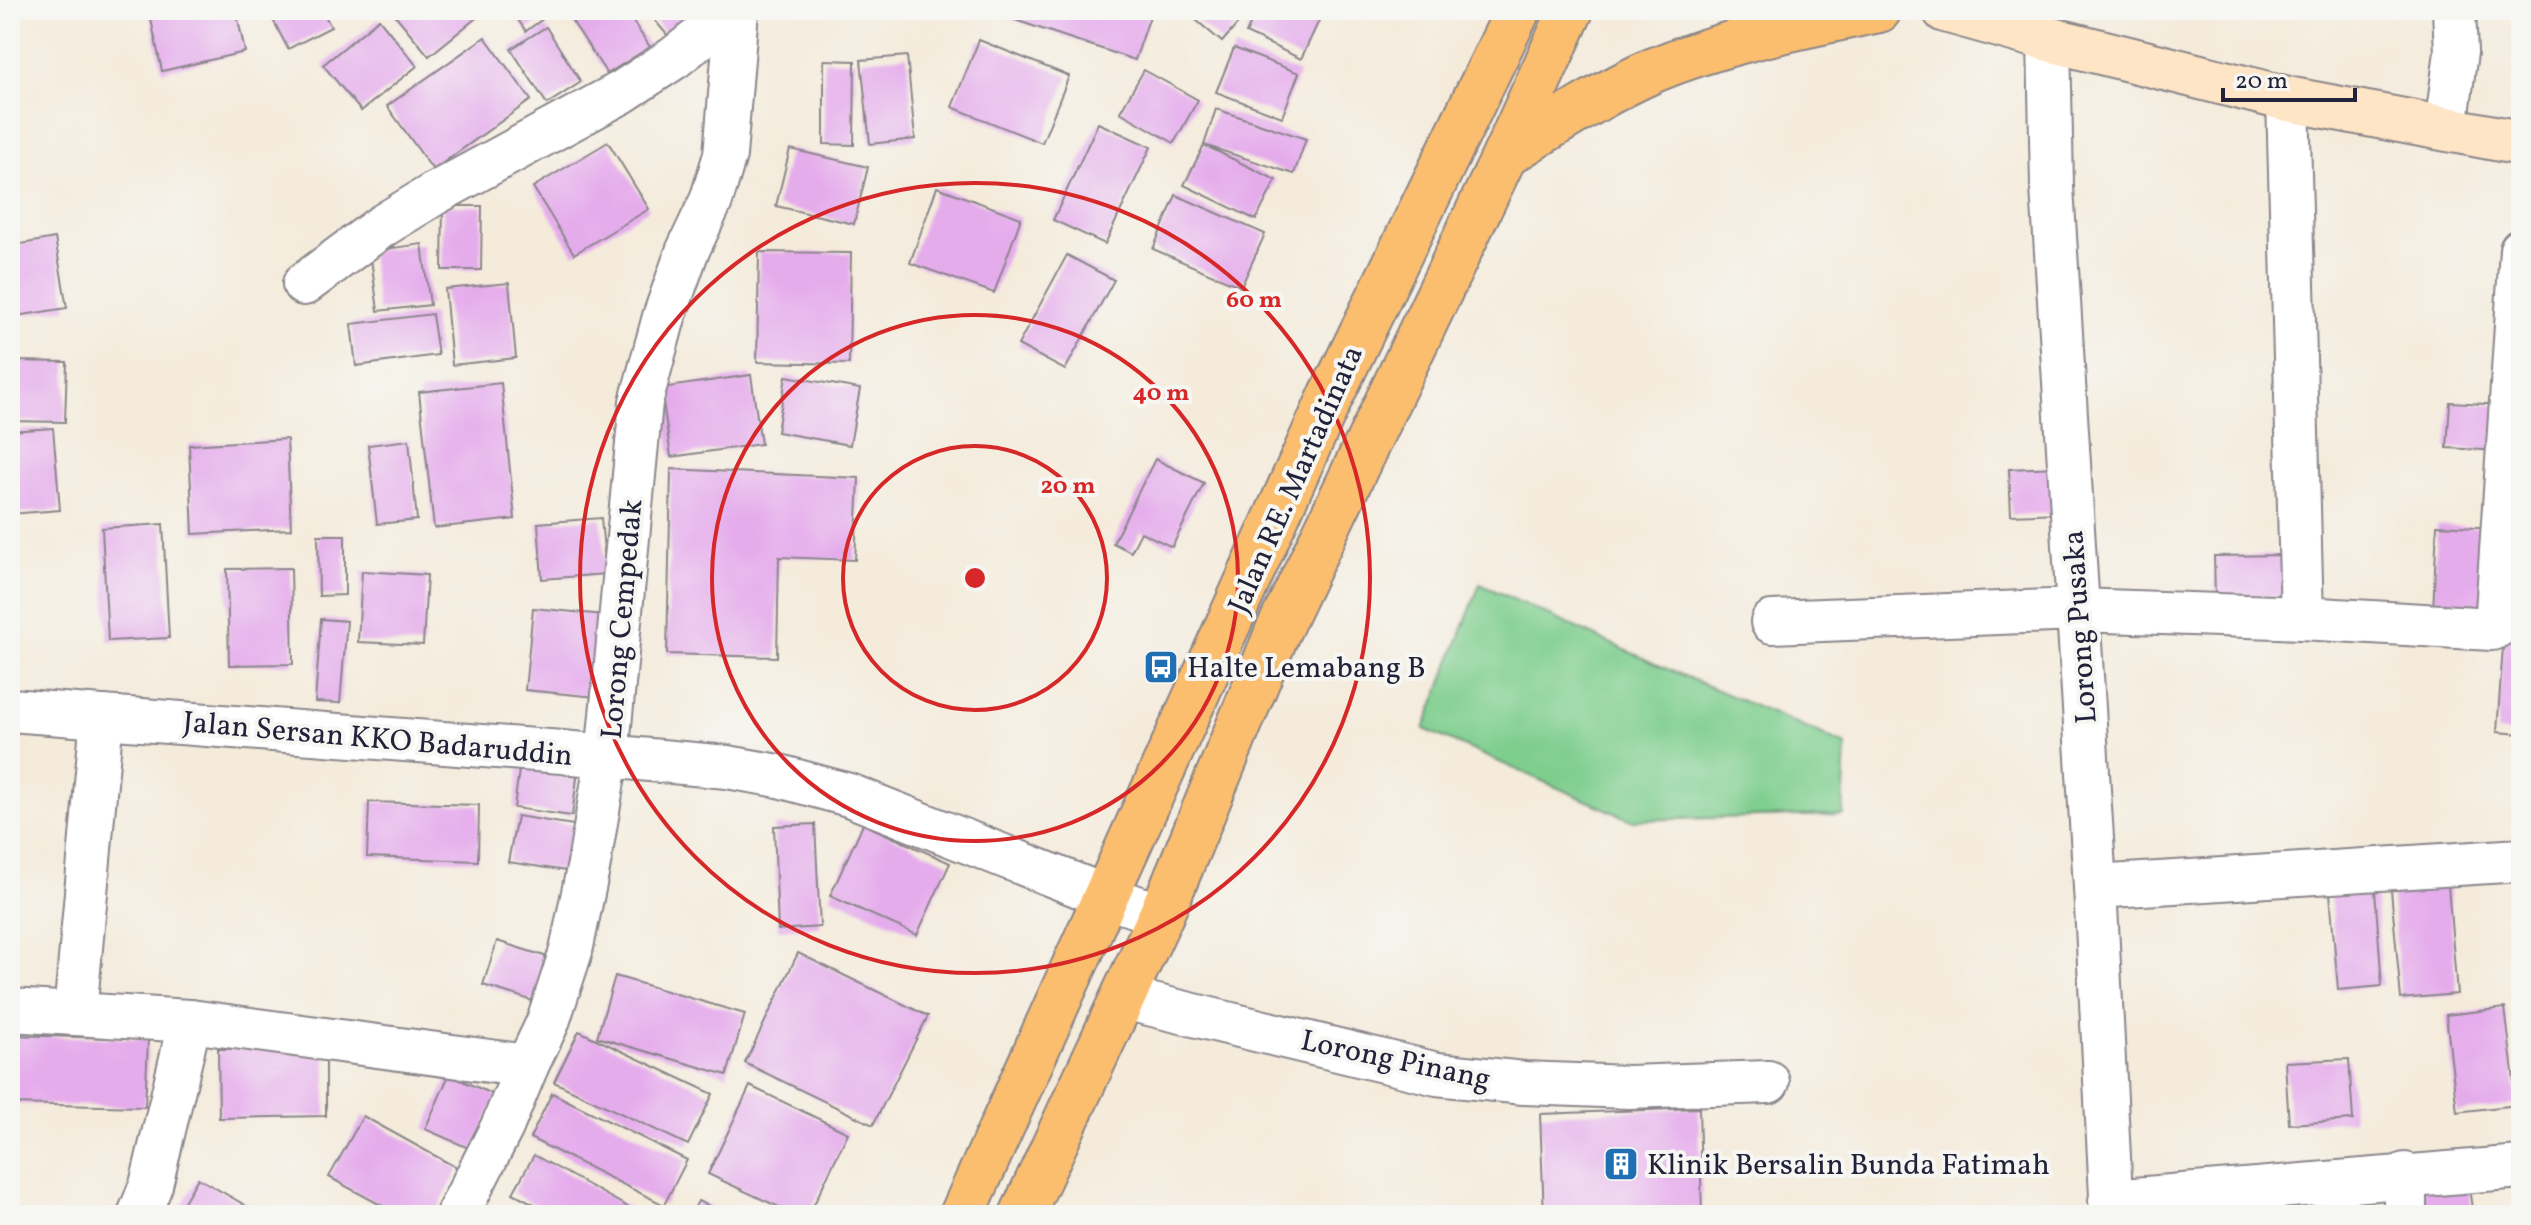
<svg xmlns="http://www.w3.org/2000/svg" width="2531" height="1225" viewBox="0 0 2531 1225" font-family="Vollkorn,serif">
<rect width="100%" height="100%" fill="#f6f6f2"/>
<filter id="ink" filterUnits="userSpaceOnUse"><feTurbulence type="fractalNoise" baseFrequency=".0125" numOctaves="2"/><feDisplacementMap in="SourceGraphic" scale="16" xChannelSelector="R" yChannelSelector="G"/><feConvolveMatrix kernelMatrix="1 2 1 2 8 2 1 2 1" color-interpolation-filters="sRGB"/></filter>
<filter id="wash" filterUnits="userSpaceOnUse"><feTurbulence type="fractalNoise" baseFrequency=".006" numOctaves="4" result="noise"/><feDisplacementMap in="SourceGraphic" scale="32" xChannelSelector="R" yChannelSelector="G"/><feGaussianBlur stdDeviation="1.8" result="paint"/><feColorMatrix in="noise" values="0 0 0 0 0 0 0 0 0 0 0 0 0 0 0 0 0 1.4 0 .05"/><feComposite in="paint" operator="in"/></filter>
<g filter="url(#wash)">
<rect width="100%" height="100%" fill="#f4ebdb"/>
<!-- green -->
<path fill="#7ece8e" stroke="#507864" stroke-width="2" d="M1480,584L1656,664L1846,745L1843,815L1631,820L1424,729Z"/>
<g id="blocks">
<!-- building -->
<g fill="#e5acec">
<path d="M149,10H236L245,52L162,71Z"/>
<path d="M268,10H322L331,27L288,49Z"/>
<path d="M391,10H486L429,56Z"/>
<path d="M511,10H555L526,31Z"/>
<path d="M590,10H625L650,47L607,74L572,21Z"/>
<path d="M646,10H710L674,43Z"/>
<path d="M985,10H1152L1135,60Z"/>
<path d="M1204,10H1250L1222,42L1196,20Z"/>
<path d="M1257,10H1324L1301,59L1246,33Z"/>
<path d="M379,19L417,66L361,111L323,65Z"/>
<path d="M546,27L581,82L547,104L511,49Z"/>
<path d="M485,37L531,100L433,170L387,106Z"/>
<path d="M979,40L1069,76L1042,143L952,107Z"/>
<path d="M1234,48L1299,73L1282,117L1216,92Z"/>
<path d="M907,56L915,139L870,144L861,60Z"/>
<path d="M824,60L855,61L854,145L824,144Z"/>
<path d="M1144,70L1198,100L1174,143L1120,112Z"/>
<path d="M1216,109L1306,139L1294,174L1204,145L1276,180L1256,220L1184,185L1204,145Z"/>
<path d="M1098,123L1151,147L1105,244L1053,220Z"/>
<path d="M608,142L649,209L574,254L533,187Z"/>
<path d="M790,149L868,167L854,224L776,206Z"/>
<path d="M937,187L1021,218L994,293L910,263Z"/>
<path d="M1176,195L1265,234L1241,287L1153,249Z"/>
<path d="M443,206H482L481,270H442Z"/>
<path d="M55,238L67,308L10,317V246Z"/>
<path d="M422,244L430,305L378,311L370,251Z"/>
<path d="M759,252L851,253L849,364L757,362Z"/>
<path d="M1067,255L1114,280L1065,370L1018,345Z"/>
<path d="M509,283L516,358L452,365L445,289Z"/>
<path d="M432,314L438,355L356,366L351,324Z"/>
<path d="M10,361L67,362L65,422L10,421Z"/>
<path d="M751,375L761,444L671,457L661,388Z"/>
<path d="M786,376L860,389L850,445L777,432Z"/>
<path d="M501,383L515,519L434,528L419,392Z"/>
<path d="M2450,402L2504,405L2501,451L2447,448Z"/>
<path d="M53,428L60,510L10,514V431Z"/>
<path d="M287,439L291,529L193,534L189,445Z"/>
<path d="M409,440L417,520L377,524L368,445Z"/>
<path d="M1155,459L1204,483L1172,547L1141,532L1131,552L1113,543Z"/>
<path d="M2058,467L2060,513L2011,515L2009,469Z"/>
<path d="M671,469L859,478L855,560L779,557L777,657L667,654Z"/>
<path d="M601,518L606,574L542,579L538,523Z"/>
<path d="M163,524L169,638L108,641L102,528Z"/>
<path d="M2437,525L2496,528L2492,615L2433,612Z"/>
<path d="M318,535H345V595L319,596Z"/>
<path d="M2290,555L2291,596L2215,597L2214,556Z"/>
<path d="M291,568L293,664L229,665L227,569Z"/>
<path d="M362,571L427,575L423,645L358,642Z"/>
<path d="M533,608L614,616L606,698L525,690Z"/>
<path d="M2505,618L2521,620V734L2497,732Z"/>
<path d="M321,619L347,621L340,703L315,702Z"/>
<path d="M520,762L578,770L572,816L514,808Z"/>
<path d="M369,802L479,805L478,861L367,857Z"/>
<path d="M517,816L586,827L579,873L508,862Z"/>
<path d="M815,824L820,927L778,930L774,826Z"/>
<path d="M863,824L950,863L917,935L830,896Z"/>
<path d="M2448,885L2457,994L2401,999L2391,890Z"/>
<path d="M2375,890L2382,986L2338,990L2330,893Z"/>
<path d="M497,941L557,960L543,1004L483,985Z"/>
<path d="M798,953L928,1016L873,1125L745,1063Z"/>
<path d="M615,976L745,1014L727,1075L597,1037Z"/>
<path d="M2505,1008L2517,1105L2457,1112L2446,1015Z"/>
<path d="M579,1031L713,1094L688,1145L554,1082Z"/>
<path d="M10,1035L148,1039L145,1107L10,1104Z"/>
<path d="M326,1048V1116L219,1118L218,1049Z"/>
<path d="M2349,1059L2353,1120L2289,1124L2285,1062Z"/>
<path d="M449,1075L497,1096L473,1150L425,1129Z"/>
<path d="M750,1086L848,1133L809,1215H796L708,1174Z"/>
<path d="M552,1093L687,1160L664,1205L530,1138Z"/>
<path d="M1699,1108L1702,1215H1544L1540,1114Z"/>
<path d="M363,1116L459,1169L434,1215H399L329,1177Z"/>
<path d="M534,1155L642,1215H555L513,1193Z"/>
<path d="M198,1178L262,1215H176Z"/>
<path d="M2468,1181L2473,1215H2421L2417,1189Z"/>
<path d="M698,1201L729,1215H691Z"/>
<path d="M519,1208L533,1215H515Z"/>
</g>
</g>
</g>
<g filter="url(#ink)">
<use href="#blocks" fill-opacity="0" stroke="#8b868b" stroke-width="2"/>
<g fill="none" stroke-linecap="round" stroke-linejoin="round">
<!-- street casing -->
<g stroke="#8b868b" stroke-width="46">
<g id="street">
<path d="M2049,39L2052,187L2095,887L2112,1215"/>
<path d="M2288,99L2302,618"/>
<path d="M2446,128L2456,52L2454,10"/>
<path d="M304,284L382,226L434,194L622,92L674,58L735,10"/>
<path d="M1772,622L2077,610L2302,618L2492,629L2496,627L2521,250"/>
<path d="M10,710L562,752L727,767L779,776L849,795L1107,897L1161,915"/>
<path d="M2095,887L2521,860"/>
<path d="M1124,998L1437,1074L1524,1083L1629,1087L1768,1082"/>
<path d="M10,1010L190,1021L527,1066"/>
<path d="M75,1014L102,717"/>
<path d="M2405,1174V1215"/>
<path d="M2110,1201L2521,1167"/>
<path d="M139,1215L151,1185L190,1021"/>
<path d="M457,1215L502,1127L527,1066L548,1022L571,951L589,864L607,757L641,402L664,317L687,252L711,201L725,155L737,10"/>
</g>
</g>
<!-- secondary casing -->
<g stroke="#8b868b" stroke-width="48">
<path id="secondary" d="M1945,10L2049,39L2288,99L2521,143"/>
</g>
<!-- highway casing -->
<g stroke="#8b868b" stroke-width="48">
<g id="highway">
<path d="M1505,155C1554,125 1602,93 1654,70C1726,40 1803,26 1879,10"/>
<path d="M962,1215L1331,396L1518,10"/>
<path d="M1022,1215L1161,915L1277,633L1505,155L1571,10"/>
</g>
</g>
<!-- street -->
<use href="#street" stroke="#fff" stroke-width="42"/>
<!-- secondary -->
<use href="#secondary" stroke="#fde5c5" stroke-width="44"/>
<!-- highway -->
<use href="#highway" stroke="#fbbe6e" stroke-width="44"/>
</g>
</g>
<!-- distance rings -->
<g fill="none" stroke="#d62828" stroke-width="4">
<circle cx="975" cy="578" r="132"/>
<circle cx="975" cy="578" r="263"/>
<circle cx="975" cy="578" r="395"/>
</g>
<!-- icons -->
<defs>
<g id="bus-square" transform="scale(1.8)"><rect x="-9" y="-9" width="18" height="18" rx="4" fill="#1f6fb2" stroke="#f6f6f2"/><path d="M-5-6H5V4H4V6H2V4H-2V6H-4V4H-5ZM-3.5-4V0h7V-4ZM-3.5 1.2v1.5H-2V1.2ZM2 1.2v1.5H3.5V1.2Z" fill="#fff"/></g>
<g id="building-square" transform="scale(1.8)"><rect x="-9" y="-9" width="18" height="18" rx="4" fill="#1f6fb2" stroke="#f6f6f2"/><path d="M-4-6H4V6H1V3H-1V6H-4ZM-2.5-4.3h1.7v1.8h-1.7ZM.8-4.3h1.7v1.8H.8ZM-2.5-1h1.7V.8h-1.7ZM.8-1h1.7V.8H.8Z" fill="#fff"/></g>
</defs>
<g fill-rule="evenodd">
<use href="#bus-square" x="1161" y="667"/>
<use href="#building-square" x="1621" y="1164"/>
</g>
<g text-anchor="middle" stroke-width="8" stroke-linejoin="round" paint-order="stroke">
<!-- street labels -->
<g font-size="30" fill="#22223b" stroke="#f6f6f2">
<text transform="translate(1295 479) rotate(-66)" y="10">Jalan RE. Martadinata</text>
<text transform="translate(621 619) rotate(-85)" y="10">Lorong Cempedak</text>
<text transform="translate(2079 627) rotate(-94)" y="10">Lorong Pusaka</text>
<text transform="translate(378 738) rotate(5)" y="10">Jalan Sersan KKO Badaruddin</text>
<text transform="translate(1396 1059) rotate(12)" y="10">Lorong Pinang</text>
</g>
<!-- poi labels -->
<g font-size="30" fill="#22223b" stroke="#f6f6f2" text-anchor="start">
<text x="1187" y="677">Halte Lemabang B</text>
<text x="1647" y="1174">Klinik Bersalin Bunda Fatimah</text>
</g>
</g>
<circle cx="975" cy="578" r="12" fill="#d62828" stroke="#f6f6f2" stroke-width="4"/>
<g font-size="24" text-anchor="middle" font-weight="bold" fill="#d62828" stroke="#f6f6f2" stroke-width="8" stroke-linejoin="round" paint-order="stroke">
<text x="1254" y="307">60 m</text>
<text x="1161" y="400">40 m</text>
<text x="1068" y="493">20 m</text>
</g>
<!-- margin -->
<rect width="2531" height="1225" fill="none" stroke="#f6f6f2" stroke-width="40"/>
<!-- scale -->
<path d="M2223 88v12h132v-12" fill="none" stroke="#22223b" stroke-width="4"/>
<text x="2235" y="88" font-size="24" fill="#22223b" stroke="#f6f6f2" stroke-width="6" paint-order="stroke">20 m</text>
</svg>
